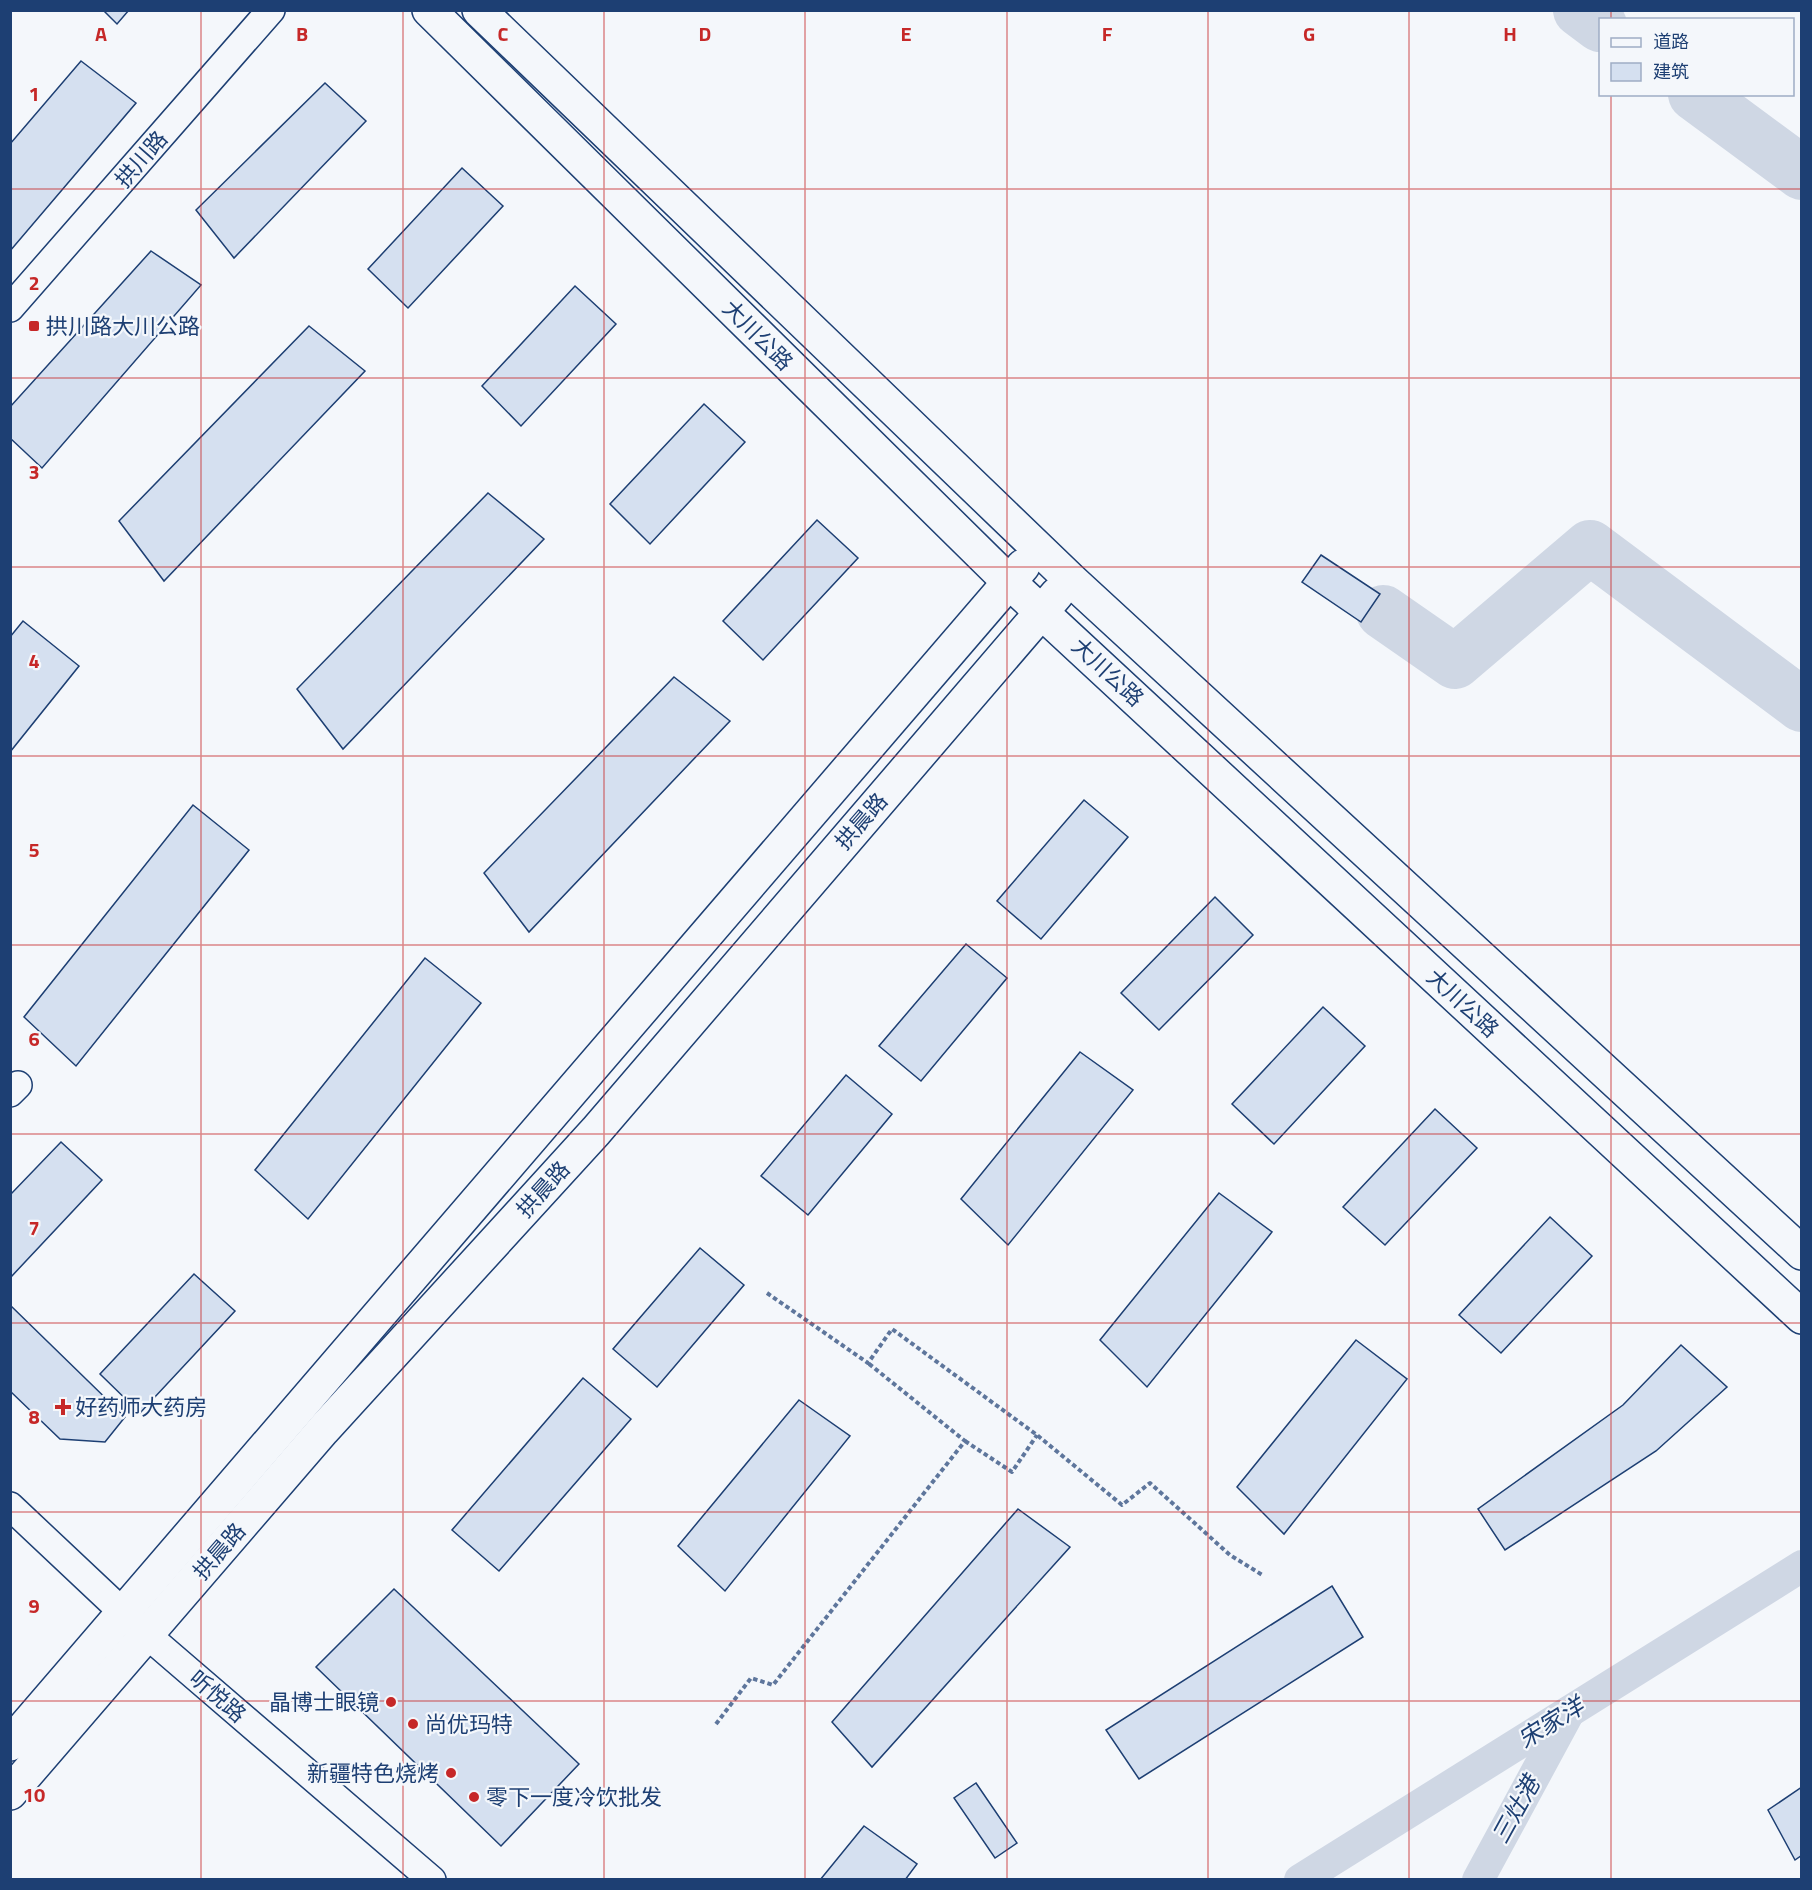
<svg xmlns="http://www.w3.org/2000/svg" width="1812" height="1890" viewBox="0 0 1812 1890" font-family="'Titillium Web','Noto Sans SC',sans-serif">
<rect width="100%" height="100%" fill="#f4f7fb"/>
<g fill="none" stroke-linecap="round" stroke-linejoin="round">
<!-- canal -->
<g stroke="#cfd7e4" stroke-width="32">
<path d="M1300,1880L1802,1566"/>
<path d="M1478,1880L1569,1712"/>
</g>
<!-- river -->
<g stroke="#cfd7e4" stroke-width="54">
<path d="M1580,10L1600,25"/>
<path d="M1695,94L1802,173"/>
<path d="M1383,612L1455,662L1590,547L1802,705"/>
</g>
</g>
<!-- building -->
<g fill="#d5e0f0" stroke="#1d3f73" stroke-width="1.5">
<path d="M103,10H129L117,24Z"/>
<path d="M81,61L136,103L10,251V144Z"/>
<path d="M325,83L366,121L234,258L196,210Z"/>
<path d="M462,168L503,206L408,308L368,269Z"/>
<path d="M151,251L201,285L42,468L10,438V407Z"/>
<path d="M575,286L616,324L521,426L482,386Z"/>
<path d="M309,326L365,371L164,581L119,521Z"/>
<path d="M704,404L745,442L650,544L610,504Z"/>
<path d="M488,493L544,539L343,749L297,689Z"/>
<path d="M817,520L858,558L763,660L723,621Z"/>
<path d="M1321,555L1380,594L1361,622L1302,582Z"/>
<path d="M23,621L79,666L10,752V637Z"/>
<path d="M674,677L730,721L529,932L484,873Z"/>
<path d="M1084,800L1128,837L1041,939L997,901Z"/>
<path d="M193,805L249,850L76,1066L24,1017Z"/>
<path d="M1215,897L1253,935L1159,1030L1121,993Z"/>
<path d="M966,944L1007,978L921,1081L879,1046Z"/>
<path d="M425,958L481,1003L308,1219L255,1170Z"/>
<path d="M1323,1007L1365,1046L1274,1144L1232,1104Z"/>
<path d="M1080,1052L1133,1090L1008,1245L961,1199Z"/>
<path d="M846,1075L892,1114L808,1215L761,1176Z"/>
<path d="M1435,1109L1477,1148L1385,1245L1343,1207Z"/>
<path d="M61,1142L102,1180L10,1278V1195Z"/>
<path d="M1219,1193L1272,1232L1147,1387L1100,1340Z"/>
<path d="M1550,1217L1592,1256L1501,1353L1459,1315Z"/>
<path d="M700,1248L744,1285L657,1387L613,1349Z"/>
<path d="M194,1274L235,1311L140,1413L100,1374Z"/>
<path d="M10,1305L125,1417L105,1442L60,1439L10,1391Z"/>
<path d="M1356,1340L1407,1379L1284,1534L1237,1487Z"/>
<path d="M1681,1345L1727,1387L1656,1451L1505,1550L1478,1509L1623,1405Z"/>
<path d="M583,1378L631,1419L499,1571L452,1530Z"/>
<path d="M799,1400L850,1436L725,1591L678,1546Z"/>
<path d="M1018,1509L1070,1547L872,1767L832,1722Z"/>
<path d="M1332,1586L1363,1637L1139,1779L1106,1730Z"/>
<path d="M394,1589L579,1764L501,1846L316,1667Z"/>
<path d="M976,1783L1017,1843L995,1858L954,1798Z"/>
<path d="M1802,1787V1855L1795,1860L1768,1810Z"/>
<path d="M864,1826L917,1864L905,1880H820Z"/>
</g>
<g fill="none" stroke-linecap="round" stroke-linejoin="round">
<!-- street casing -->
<g stroke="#1d3f73" stroke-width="30">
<g id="street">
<path d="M10,308L271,10"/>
<path d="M10,1093L18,1085"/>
<path d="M10,1506L147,1635L432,1880"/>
</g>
</g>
<!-- secondary casing -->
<g stroke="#1d3f73" stroke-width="36">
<g id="secondary">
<path d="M429,10L1008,581L1802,1317"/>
<path d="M479,10L1071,580L1802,1253"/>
<path d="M10,1744L1023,566"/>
<path d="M10,1793L323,1430L596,1131L1057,594"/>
</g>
</g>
<!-- path -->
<g stroke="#5e769c" stroke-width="4" stroke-dasharray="4.5 3" stroke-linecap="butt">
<path d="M767,1293L868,1363L892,1329L1037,1435L1122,1505L1150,1483L1230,1555L1264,1576"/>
<path d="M965,1441L1012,1472L1037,1435"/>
<path d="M716,1724L751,1678L773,1685L965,1441L868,1363"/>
</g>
<!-- street -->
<use href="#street" stroke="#f4f7fb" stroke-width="27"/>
<!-- secondary -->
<use href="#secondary" stroke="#f4f7fb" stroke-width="33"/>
</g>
<!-- grid -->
<path fill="none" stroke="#c62828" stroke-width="1.5" stroke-opacity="0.55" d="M201,10V1880M403,10V1880M604,10V1880M805,10V1880M1007,10V1880M1208,10V1880M1409,10V1880M1611,10V20M1611,94V1880M10,189H1802M10,378H1802M10,567H1802M10,756H1802M10,945H1802M10,1134H1802M10,1323H1802M10,1512H1802M10,1701H1802"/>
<!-- markers -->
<g fill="#c62828" stroke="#f4f7fb" stroke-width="2">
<rect x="28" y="320" width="12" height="12" rx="3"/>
<path d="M60 1398h6v6h6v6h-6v6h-6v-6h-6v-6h6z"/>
<circle cx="391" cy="1702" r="6"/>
<circle cx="413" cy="1724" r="6"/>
<circle cx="451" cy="1773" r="6"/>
<circle cx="474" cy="1797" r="6"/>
</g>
<g text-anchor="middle" stroke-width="4.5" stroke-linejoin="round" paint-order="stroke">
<!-- street labels -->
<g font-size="22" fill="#1d3f73" stroke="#f4f7fb">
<text transform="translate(141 159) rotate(-49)" y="8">拱川路</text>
<text transform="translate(758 335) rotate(45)" y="8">大川公路</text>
<text transform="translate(1108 672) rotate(43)" y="8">大川公路</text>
<text transform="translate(861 821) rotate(-49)" y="8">拱晨路</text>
<text transform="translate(1463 1003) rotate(43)" y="8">大川公路</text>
<text transform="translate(543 1189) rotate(-48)" y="8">拱晨路</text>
<text transform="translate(219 1551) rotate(-49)" y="8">拱晨路</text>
<text transform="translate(218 1696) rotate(41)" y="8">听悦路</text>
</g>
<!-- poi labels -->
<g font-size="22" fill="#1d3f73" stroke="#f4f7fb" text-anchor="start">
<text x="46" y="334">拱川路大川公路</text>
<text x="75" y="1415">好药师大药房</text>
<text x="379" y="1710" text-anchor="end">晶博士眼镜</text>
<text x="425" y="1732">尚优玛特</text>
<text x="439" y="1781" text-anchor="end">新疆特色烧烤</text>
<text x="486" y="1805">零下一度冷饮批发</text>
</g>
<!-- water labels -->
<g font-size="24" font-style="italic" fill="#1d3f73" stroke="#f4f7fb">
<text transform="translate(1551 1723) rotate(-32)" y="8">宋家洋</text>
<text transform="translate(1516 1810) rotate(-61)" y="8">三灶港</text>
</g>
</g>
<g font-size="20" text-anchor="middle" font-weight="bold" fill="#c62828" stroke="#f4f7fb" stroke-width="4.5" stroke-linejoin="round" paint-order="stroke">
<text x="101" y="41">A</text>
<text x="302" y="41">B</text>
<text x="503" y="41">C</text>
<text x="705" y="41">D</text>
<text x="906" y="41">E</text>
<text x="1107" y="41">F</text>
<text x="1309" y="41">G</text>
<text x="1510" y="41">H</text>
<text x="34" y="101">1</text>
<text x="34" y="290">2</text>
<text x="34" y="479">3</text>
<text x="34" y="668">4</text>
<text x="34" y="857">5</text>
<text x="34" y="1046">6</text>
<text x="34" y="1235">7</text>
<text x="34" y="1424">8</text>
<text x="34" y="1613">9</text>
<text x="34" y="1802">10</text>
</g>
<!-- border -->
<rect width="1812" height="1890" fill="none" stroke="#1d3f73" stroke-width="24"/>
<!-- legend -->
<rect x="1599" y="18" width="195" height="78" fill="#f4f7fb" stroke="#9eadc5" stroke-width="1.5"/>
<rect x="1611" y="38" width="30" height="9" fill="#f4f7fb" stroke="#9eadc5" stroke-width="1.5"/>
<text x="1653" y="48" font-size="18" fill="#1d3f73">道路</text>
<rect x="1611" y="63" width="30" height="18" fill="#d5e0f0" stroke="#9eadc5" stroke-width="1.5"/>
<text x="1653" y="78" font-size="18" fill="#1d3f73">建筑</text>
</svg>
